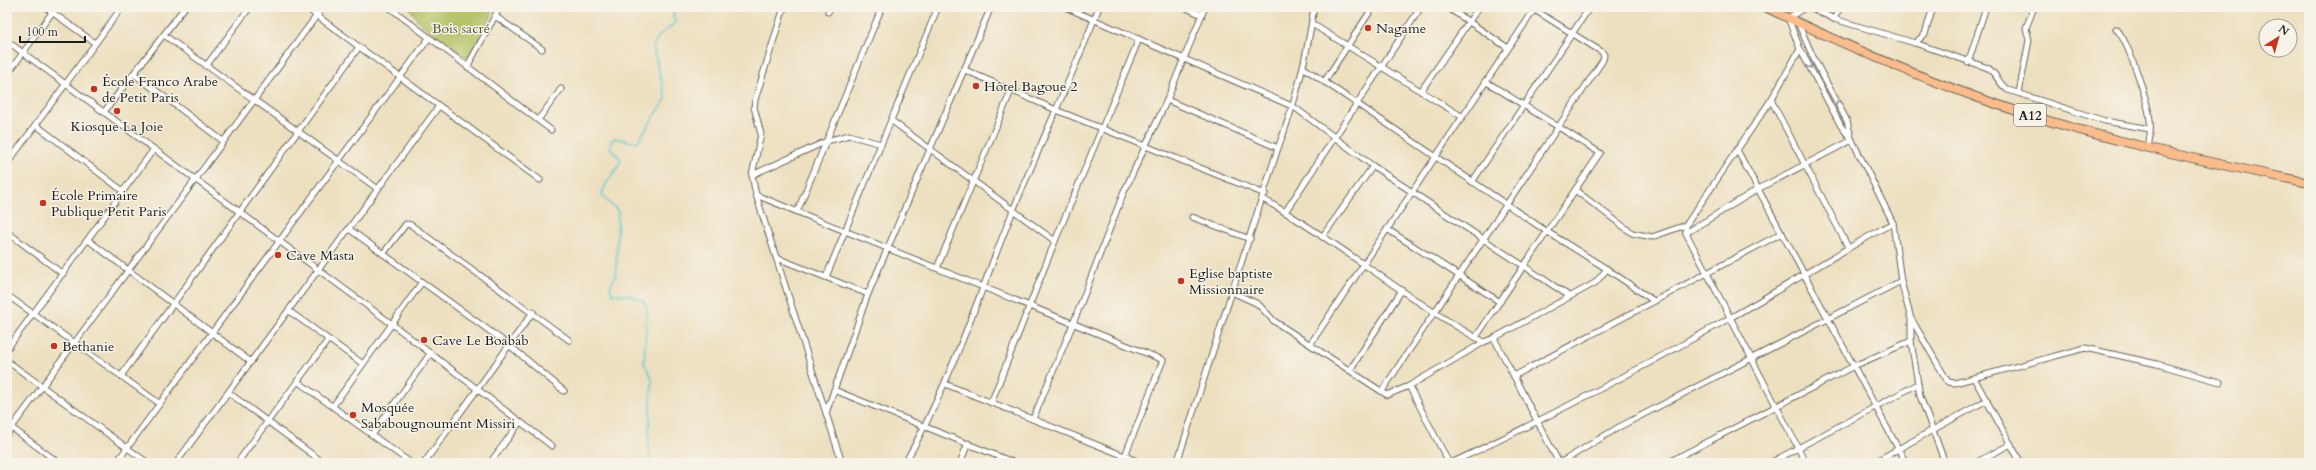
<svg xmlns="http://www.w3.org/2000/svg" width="2316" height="470" viewBox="0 0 2316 470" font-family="Cardo,serif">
<rect width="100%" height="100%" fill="#f7f3e8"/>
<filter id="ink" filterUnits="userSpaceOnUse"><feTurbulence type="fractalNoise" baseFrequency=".025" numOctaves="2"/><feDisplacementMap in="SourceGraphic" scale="8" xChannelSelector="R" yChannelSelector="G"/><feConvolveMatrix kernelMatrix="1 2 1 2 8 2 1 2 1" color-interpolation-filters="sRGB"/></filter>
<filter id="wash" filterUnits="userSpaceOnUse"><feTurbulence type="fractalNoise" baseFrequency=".012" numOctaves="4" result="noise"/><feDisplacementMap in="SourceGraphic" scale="16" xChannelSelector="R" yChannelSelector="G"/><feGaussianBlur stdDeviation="0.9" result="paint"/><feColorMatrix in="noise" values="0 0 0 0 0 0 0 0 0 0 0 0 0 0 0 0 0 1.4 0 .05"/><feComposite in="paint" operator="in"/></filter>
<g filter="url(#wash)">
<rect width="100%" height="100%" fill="#ede0c0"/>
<!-- green -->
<path fill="#b4c163" stroke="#686e40" d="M409,7H494L491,17L470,57L463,56L419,22Z"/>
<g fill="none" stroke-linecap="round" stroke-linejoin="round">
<!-- stream -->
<path stroke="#5cc9d3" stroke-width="1.5" d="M653,463L648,448L652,378L644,363L647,309L644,302L631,295L613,294L610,288L616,274L618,211L602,196C604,179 617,175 621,159L611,149V142L614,138L632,142L638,141L666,99L653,47L659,36L675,23L672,7"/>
</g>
</g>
<g filter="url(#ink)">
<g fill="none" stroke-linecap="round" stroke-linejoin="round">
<!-- minor casing -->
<g stroke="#656155" stroke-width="7">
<g id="minor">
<path d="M45,7L95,43"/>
<path d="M305,7L540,180"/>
<path d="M389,7L551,130"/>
<path d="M784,7L755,100L754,107L761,134L752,175L756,195L842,463"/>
<path d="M1065,7L1294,107L1373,166L1569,296"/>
<path d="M1184,7L1202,15"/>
<path d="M1447,7L1508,48"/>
<path d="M1806,7L1788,18L1800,49L1841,126L1852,140L1893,223L1901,281L1911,319V341L1920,396L1945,463"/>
<path d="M1810,7L1834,19L1915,43L1988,68C1997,74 1999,85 2008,90L2105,121L2150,129"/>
<path d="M828,12L830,7"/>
<path d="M495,16L542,49"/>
<path d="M1834,19L1840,7"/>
<path d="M1798,23L1814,59L1847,121L1851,137"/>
<path d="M1312,24L1461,116"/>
<path d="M2116,29C2128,39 2148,103 2150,120C2151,129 2150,138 2148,148"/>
<path d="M164,35L378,189"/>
<path d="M7,41L392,324L552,446"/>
<path d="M1915,43L1925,34L1933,7"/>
<path d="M1800,49L1771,100L1686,225V233L1806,463"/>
<path d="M1968,63L1986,7"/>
<path d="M206,66L250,7"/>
<path d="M467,67L500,7"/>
<path d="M1304,68L1546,231L1607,269L1654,301"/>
<path d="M965,70L1056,110L1265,194"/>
<path d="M134,74L223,141"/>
<path d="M7,75L56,7"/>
<path d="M1324,82L1373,7"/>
<path d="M1421,91L1479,7"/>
<path d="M2019,93L2029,40L2026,28L2034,7"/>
<path d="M1167,100L1278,148"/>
<path d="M1771,100L1848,247"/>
<path d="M104,112L185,7"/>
<path d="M538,120L561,89"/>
<path d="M892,121L1055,241"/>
<path d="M36,125L123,191"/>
<path d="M1737,150L1906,463"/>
<path d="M7,164L122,7"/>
<path d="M752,175L827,141L849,135L881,144"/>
<path d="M1472,182L1590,7"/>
<path d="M1575,190L1632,233L1652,237L1686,225"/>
<path d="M756,195L1163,360L1122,463"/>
<path d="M1263,199C1339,242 1407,300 1484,342"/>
<path d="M797,212L882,7"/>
<path d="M1285,212L1421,7"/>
<path d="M1192,217L1250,239"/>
<path d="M349,229L509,345L564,391"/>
<path d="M1387,229L1500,302"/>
<path d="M7,232L63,274"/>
<path d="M1686,233L1758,189L1852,140"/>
<path d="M1322,237L1373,166"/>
<path d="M88,240L251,362"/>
<path d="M383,254L406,224L411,225L569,340"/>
<path d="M777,258L868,294"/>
<path d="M937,268L1011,91"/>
<path d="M826,277L938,7"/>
<path d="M1232,292L1258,304L1274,321L1387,395L1409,386L1484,342L1494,338L1595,283L1607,269"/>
<path d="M7,295L159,403"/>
<path d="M289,311L363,364"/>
<path d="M1912,320L1948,382L1955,383L2085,348L2157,364L2220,382"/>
<path d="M1476,337L1600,153L1485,81"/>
<path d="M1494,338L1559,463"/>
<path d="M1311,343L1536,7"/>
<path d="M7,349L154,149"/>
<path d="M7,361L148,463"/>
<path d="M1350,370L1402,290"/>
<path d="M121,376L359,47"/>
<path d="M1514,376L1782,233"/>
<path d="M1974,378L2021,463"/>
<path d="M297,381L411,463"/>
<path d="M945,384L1142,463"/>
<path d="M1409,386L1449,463"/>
<path d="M834,390L1015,463"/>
<path d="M1382,391L1603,60L1604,55L1602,52L1530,7"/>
<path d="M229,393L324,463"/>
<path d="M991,403L1055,241L1139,39"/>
<path d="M333,406L422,282"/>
<path d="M826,413L868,294L991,7"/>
<path d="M1033,419L1073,324L1123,194L1167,100L1205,7"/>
<path d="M12,428L59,463"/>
<path d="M7,434L323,7"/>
<path d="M372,435L430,354"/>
<path d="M116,463L429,38"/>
<path d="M176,463L439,106"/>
<path d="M237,463L328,340"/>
<path d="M424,463L533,312"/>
<path d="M490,463L520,422"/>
<path d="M905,463C950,384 978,297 1012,213C1040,144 1072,77 1099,7"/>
<path d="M960,463L968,443"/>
<path d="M1177,463L1278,148C1296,102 1307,56 1314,7"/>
<path d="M1451,463C1546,419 1638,370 1728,319C1784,288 1837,253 1893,223"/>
<path d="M1560,463L1619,427L1901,281"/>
<path d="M1667,463L1854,366L1911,341"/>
<path d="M1770,463L1918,384"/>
<path d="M1873,463L1987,400"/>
<path d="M1975,463L2011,444"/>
</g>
</g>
<!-- primary casing -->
<g stroke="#656155" stroke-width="10">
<path id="primary" d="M1765,7C1834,40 1904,71 1976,97C2084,136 2197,160 2309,183"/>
</g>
<!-- minor -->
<use href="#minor" stroke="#fff" stroke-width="5"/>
<!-- primary -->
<use href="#primary" stroke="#fabc8b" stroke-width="8"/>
</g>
<!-- one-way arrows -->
<defs><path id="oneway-chevron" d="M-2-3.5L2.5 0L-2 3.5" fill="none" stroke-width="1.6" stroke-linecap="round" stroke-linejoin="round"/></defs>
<g stroke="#999">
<use href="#oneway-chevron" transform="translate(1810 66) rotate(62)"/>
<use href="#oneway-chevron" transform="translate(1838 103) rotate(-119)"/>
</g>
</g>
<!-- markers -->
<g fill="#c8321e" stroke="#f7f3e8" stroke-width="1.5">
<circle cx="1368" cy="28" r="4"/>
<circle cx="976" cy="86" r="4"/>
<circle cx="94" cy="89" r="4"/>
<circle cx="117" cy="111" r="4"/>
<circle cx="43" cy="203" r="4"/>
<circle cx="278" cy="255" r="4"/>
<circle cx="1181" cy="281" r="4"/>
<circle cx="424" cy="340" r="4"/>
<circle cx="54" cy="346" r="4"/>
<circle cx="353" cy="415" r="4"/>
</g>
<g text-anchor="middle" stroke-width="3" stroke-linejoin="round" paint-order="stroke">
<!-- shield labels -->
<rect fill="#f7f3e8" stroke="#5e5c59" stroke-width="1" x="2014" y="104" width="32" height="22" rx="3"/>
<g font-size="13" font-weight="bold" fill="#1c1c1c">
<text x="2030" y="120">A12</text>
</g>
<!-- park labels -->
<g font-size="14" fill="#515635" stroke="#f7f3e8">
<text x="461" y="33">Bois sacré</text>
</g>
<!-- poi labels -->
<g font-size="14" fill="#1c1c1c" stroke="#f7f3e8" text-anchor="start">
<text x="1376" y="33">Nagame</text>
<text x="102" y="86">École Franco Arabe<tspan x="102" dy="16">de Petit Paris</tspan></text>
<text x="984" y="91">Hôtel Bagoue 2</text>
<text x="117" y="131" text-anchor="middle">Kiosque La Joie</text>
<text x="51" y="200">École Primaire<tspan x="51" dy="16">Publique Petit Paris</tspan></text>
<text x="286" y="260">Cave Masta</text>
<text x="1189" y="278">Eglise baptiste<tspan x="1189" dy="16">Missionnaire</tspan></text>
<text x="432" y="345">Cave Le Boabab</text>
<text x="62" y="351">Bethanie</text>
<text x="361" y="412">Mosquée<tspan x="361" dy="16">Sababougnoument Missiri</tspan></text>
</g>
</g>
<!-- margin -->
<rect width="2316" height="470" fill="none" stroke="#f7f3e8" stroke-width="24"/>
<!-- north arrow -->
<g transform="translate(2278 38) rotate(37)"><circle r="19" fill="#f7f3e8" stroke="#9f9d96"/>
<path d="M0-3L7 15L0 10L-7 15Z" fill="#c8321e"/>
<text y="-6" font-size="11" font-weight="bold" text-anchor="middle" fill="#1c1c1c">N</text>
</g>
<!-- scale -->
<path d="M20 36v6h65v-6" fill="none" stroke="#1c1c1c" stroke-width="2"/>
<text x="26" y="36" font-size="12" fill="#1c1c1c" stroke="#f7f3e8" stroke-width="3" paint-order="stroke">100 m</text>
</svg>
